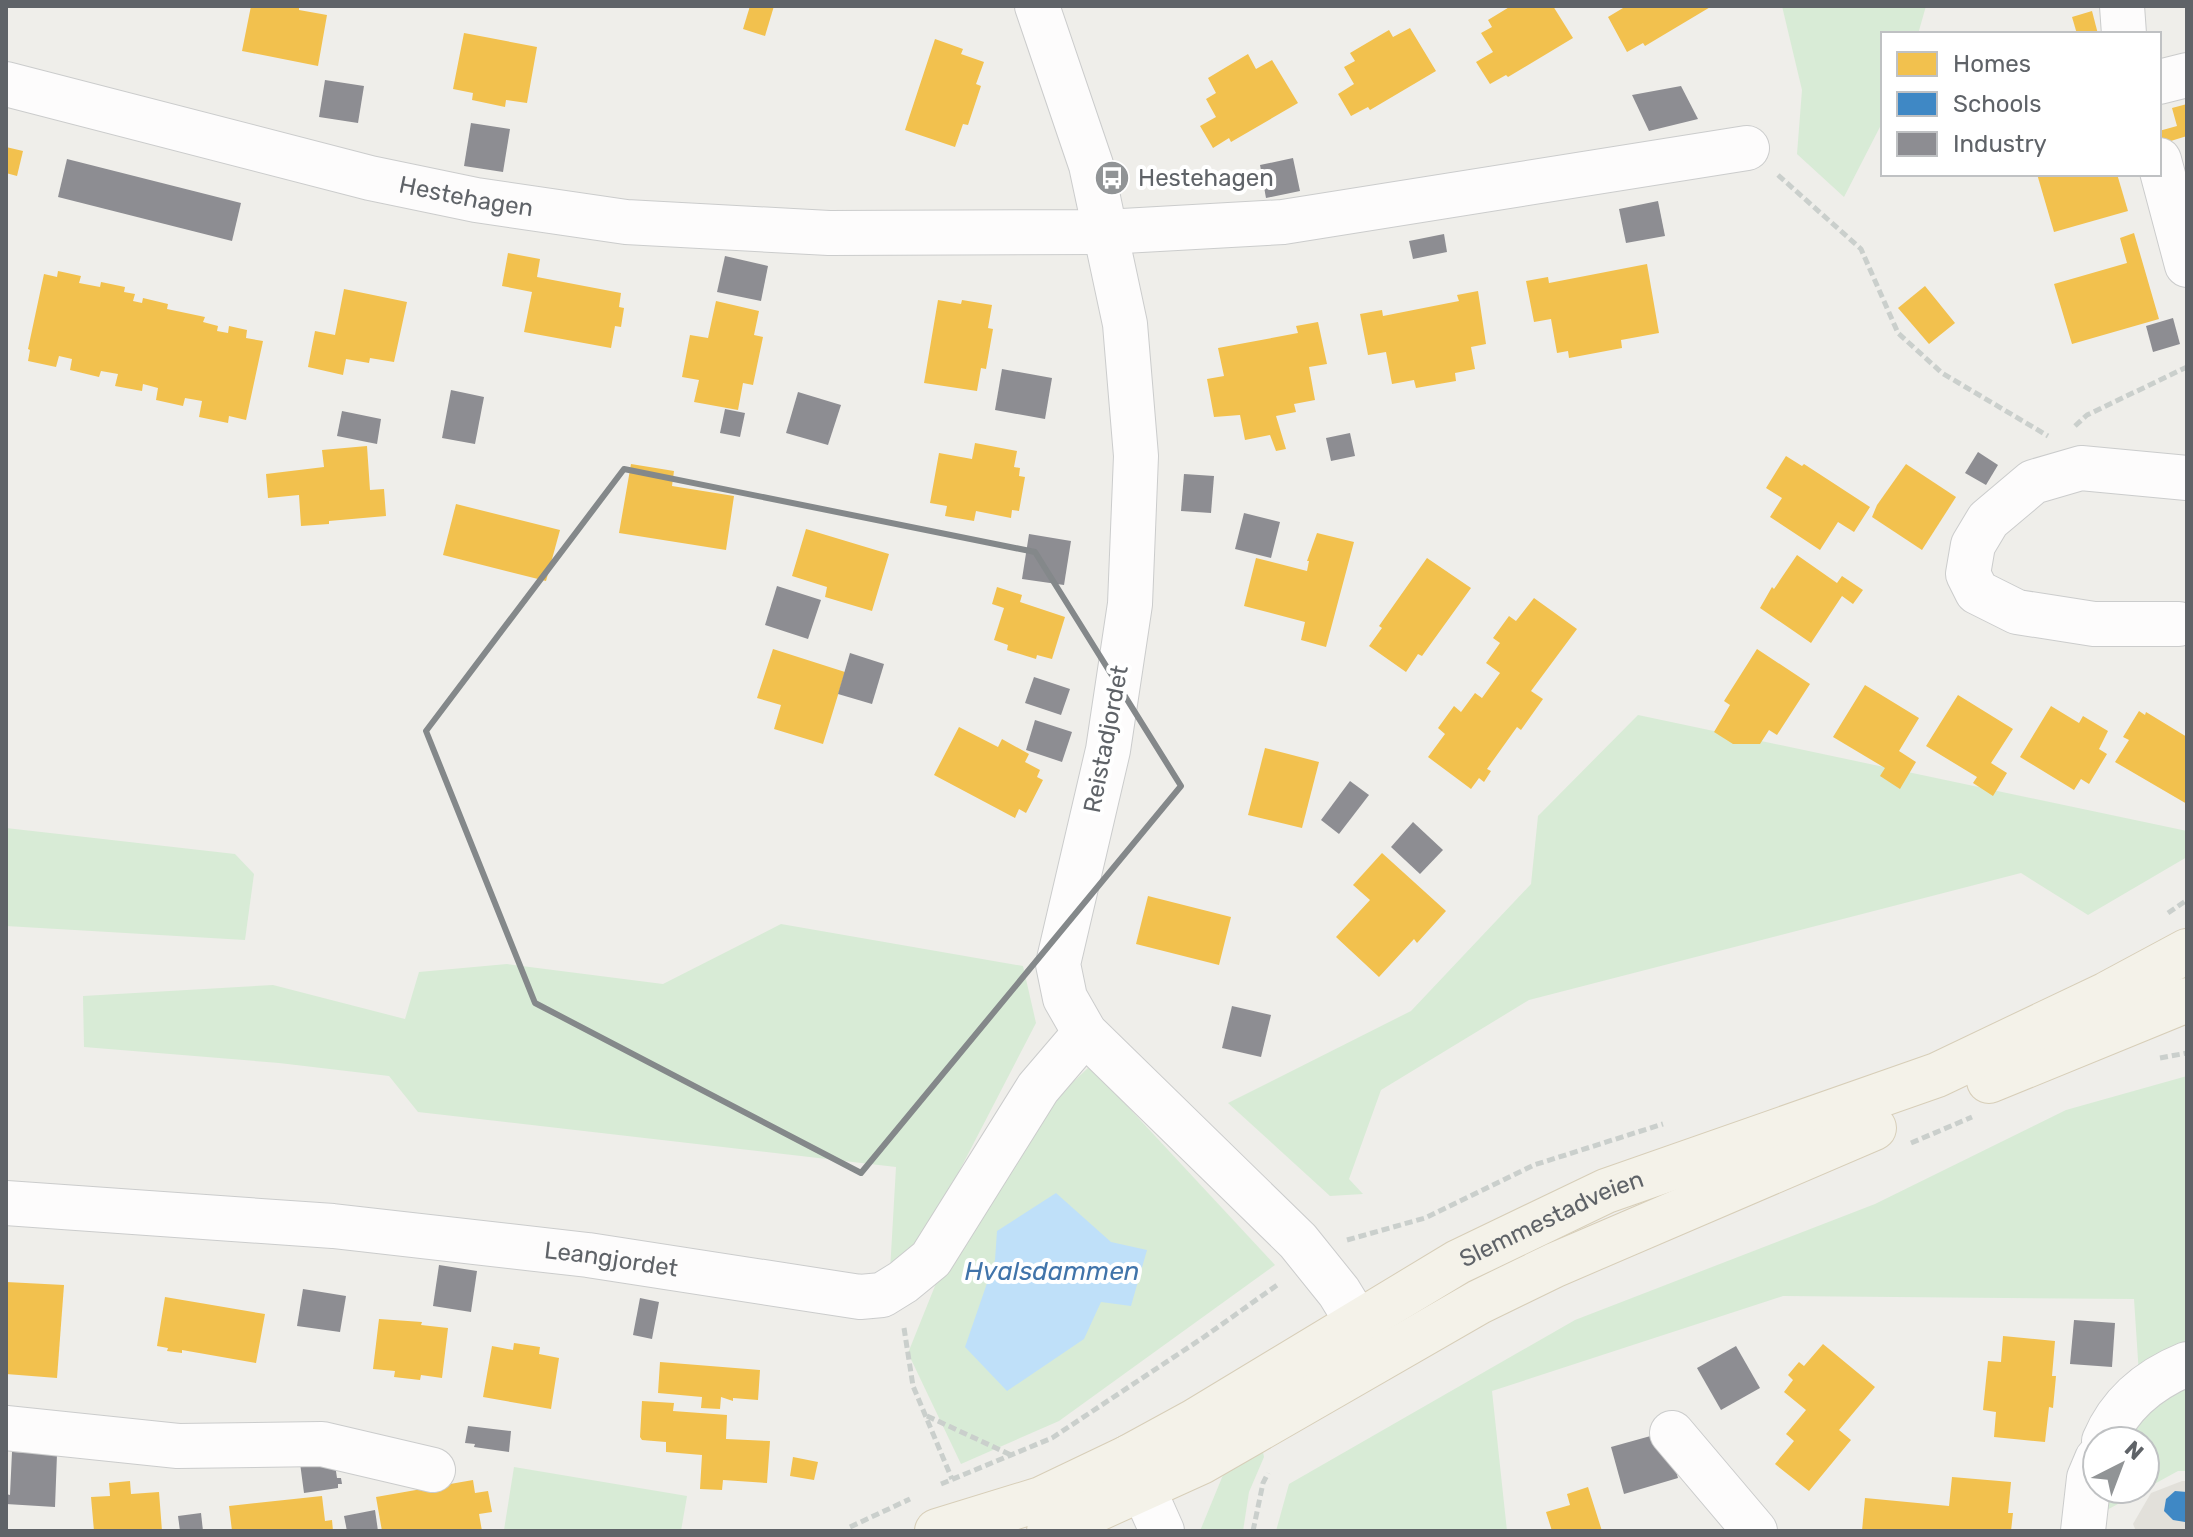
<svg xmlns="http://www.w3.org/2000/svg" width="2193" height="1537" viewBox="0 0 2193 1537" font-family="Rubik,sans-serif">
<rect width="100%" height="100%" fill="#efeeea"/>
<!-- education -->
<path fill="#e2e0da" d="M2182,1481H2187V1531H2136L2133,1524L2151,1493Z"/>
<!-- green -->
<g fill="#d8ebd6">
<path d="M1782,6H1926L1918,34H1883V121L1844,197L1797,154L1802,90Z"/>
<path d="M1638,715L2187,831V857L2088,915L2021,873L1529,1000L1381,1090L1349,1179L1363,1194L1330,1196L1228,1103L1411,1011L1531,884L1538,816Z"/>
<path d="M6,828L235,854L254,874L245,940L6,926Z"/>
<path d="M781,924L1023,966L1036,1023L924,1239L890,1271L896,1167L418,1112L389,1076L279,1063L84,1047L83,996L273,985L405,1019L419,972L507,964L663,984Z"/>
<path d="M1090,1066L1275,1265L1059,1421L961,1464L908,1353L943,1266L1053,1101Z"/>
<path d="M2187,1076V1471H2178L2096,1516L2097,1489H2145V1441H2099L2139,1375L2134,1299L1783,1296L1492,1391L1507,1531H1276L1289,1484L1575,1320L1875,1204L2066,1110Z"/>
<path d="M1262,1447L1264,1457L1249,1492L1243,1531H1200L1223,1475Z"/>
<path d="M514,1467L687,1496L681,1531L504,1530Z"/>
</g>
<!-- water -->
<path fill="#bfe0f9" d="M1056,1193L1111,1242L1147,1250L1131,1306L1101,1302L1084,1339L1007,1391L965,1347L995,1260L997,1231Z"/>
<!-- homes -->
<g fill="#f2c14e">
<path d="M251,6H299V10L327,15L318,66L242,51Z"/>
<path d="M750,6H774L765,36L743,29Z"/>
<path d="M1511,6H1553L1573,38L1508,77L1506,75L1490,84L1476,62L1493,52L1481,33L1492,27L1488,20Z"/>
<path d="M1622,6H1712L1645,46L1643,43L1627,52L1608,17L1623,8Z"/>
<path d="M2092,11L2098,34H2077L2072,17Z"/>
<path d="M1410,28L1436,71L1370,110L1368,107L1351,116L1338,94L1354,84L1344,67L1355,61L1350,53L1389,30L1393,37Z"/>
<path d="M464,33L537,47L527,103L506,100L505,107L472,100L473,93L453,89Z"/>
<path d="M935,39L963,49L961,54L984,62L976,84L981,86L968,125L963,124L955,147L905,130Z"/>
<path d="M1248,54L1256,69L1272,60L1298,103L1231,142L1229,138L1213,148L1200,126L1216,117L1206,99L1216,93L1208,78Z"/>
<path d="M2187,104V136L2161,144L2159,131L2177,126L2172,108Z"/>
<path d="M6,147L23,151L17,176L6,173Z"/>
<path d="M2037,174H2117L2128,211L2054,232Z"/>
<path d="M2134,233L2159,319L2072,344L2054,284L2127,263L2120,238Z"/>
<path d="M508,253L540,259L537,277L621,293L619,307L624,308L621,327L615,326L611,348L524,332L532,292L502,286Z"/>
<path d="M1647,264L1659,333L1621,340L1622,348L1569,358L1568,351L1557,353L1551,319L1534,322L1526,281L1548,277L1549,283Z"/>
<path d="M58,271L81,276L79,283L100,287L101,282L125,287L124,292L135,294L133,301L142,303L143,298L168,304L167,309L205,317L203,322L218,326L217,331L228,333L229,326L247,330L246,338L263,341L246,420L229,416L228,423L199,417L202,401L185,398L183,406L156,400L158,388L143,384L142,391L115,386L118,374L101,371L99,377L70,370L72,359L59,356L56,367L28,361L30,350L28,349L44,274L57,277Z"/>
<path d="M1925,286L1955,323L1929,344L1898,308Z"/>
<path d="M344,289L407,302L394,362L370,358L369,363L346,359L343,375L308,367L315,331L335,335Z"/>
<path d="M1478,291L1486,344L1471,347L1475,369L1455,373L1456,381L1416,388L1414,380L1392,384L1386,352L1368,355L1360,314L1382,310L1383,316L1459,301L1457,295Z"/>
<path d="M938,300L961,304L962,300L992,305L988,328L993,329L986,369L981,368L977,391L924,383Z"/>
<path d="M716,301L759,311L754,335L763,337L753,385L743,383L738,410L694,402L699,380L682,377L690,335L708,338Z"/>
<path d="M1318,322L1327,364L1309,367L1315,400L1294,404L1296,412L1276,416L1286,449L1276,451L1270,435L1245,440L1240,415L1214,417L1207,379L1224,376L1218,348L1298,333L1296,326Z"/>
<path d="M975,443L1017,451L1014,467L1020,468L1019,476L1025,477L1019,511L1012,510L1011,518L976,511L974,521L945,516L947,506L930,503L939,453L972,459Z"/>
<path d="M367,446L370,490L384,489L386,516L329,521V524L301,526L299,495L268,498L266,474L324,467L322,450Z"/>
<path d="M1786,456L1802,466L1804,464L1870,507L1854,532L1838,522L1820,550L1770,517L1782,498L1766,488Z"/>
<path d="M631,464L674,471L672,486L734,496L726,550L619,533Z"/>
<path d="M1906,464L1956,497L1922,550L1872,517L1877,505Z"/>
<path d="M456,504L560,530L546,581L443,555Z"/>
<path d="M806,529L889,554L872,611L825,597L827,587L792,576Z"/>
<path d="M1317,533L1354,542L1326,647L1301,640L1305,622L1244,606L1256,558L1307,571L1309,561H1307Z"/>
<path d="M1797,555L1837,583L1842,576L1863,590L1853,604L1842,596L1811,643L1760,608L1772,587L1774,589Z"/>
<path d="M1427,558L1471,588L1422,656L1418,654L1406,672L1369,646L1382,628L1379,626Z"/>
<path d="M997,587L1022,595L1020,602L1065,617L1052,659L1037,655L1036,659L1007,650L1008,645L994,640L1004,608L992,604Z"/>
<path d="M1534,598L1577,629L1531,691L1543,699L1521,730L1517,727L1487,769L1491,771L1484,782L1479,778L1471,789L1428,757L1445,734L1438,728L1454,706L1461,712L1475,693L1482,698L1500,673L1486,663L1500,643L1493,638L1509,616L1516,621Z"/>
<path d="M773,649L845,672L823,744L774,729L781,705L757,698Z"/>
<path d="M1757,649L1810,684L1777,735L1769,730L1760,744H1733L1714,732L1730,705L1724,701Z"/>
<path d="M1865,685L1919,718L1899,751L1916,762L1900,789L1880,776L1885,768L1833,737Z"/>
<path d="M1958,695L2013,729L1991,763L2007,773L1993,796L1973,783L1977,777L1926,746Z"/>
<path d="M2051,706L2079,723L2083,716L2108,731L2099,749L2107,754L2089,784L2081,779L2074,790L2020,757Z"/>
<path d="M2139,711L2145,715L2146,712L2187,737V804L2115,762L2129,740L2123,737Z"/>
<path d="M959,727L998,747L1002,739L1029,754L1025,762L1040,770L1037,777L1043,780L1026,813L1019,809L1015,818L934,775Z"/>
<path d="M1265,748L1319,762L1302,828L1248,815Z"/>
<path d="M1382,853L1446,911L1417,943L1414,939L1379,977L1336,937L1370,900L1353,885Z"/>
<path d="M1148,896L1231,917L1219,965L1136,944Z"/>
<path d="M6,1282L64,1285L57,1378L6,1374Z"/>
<path d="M165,1297L265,1314L256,1363L182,1350V1353L167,1351L168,1348L157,1346Z"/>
<path d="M379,1319L422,1322L421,1325L448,1328L442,1378L421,1375L420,1380L394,1377L395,1371L373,1369Z"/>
<path d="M2003,1336L2055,1341L2052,1376H2056L2053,1408L2049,1407L2045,1442L1994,1437L1996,1412L1983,1410L1988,1361L2001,1362Z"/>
<path d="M514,1343L540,1347L539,1354L559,1358L551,1409L483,1397L492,1346L513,1350Z"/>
<path d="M1823,1344L1875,1387L1839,1430L1851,1440L1809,1491L1775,1464L1794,1441L1786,1434L1806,1410L1784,1392L1793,1380L1788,1375L1799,1362L1804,1366Z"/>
<path d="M660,1362L760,1370L758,1400L733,1398V1401L721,1397L720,1409L701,1408L702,1397L658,1393Z"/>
<path d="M642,1401L674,1403L673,1411L727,1415L726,1439L770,1441L767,1483L723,1480L722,1490L700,1489L702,1455L666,1452V1442L642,1440L640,1437Z"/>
<path d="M793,1457L818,1462L814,1480L790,1476Z"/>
<path d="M1952,1477L2011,1482L2008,1513H2013L2011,1531H1862L1865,1498L1949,1506Z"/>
<path d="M473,1480L475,1493L488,1491L492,1512L479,1514L482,1531H382L376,1497Z"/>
<path d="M130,1481L131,1494L159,1492L162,1531H94L91,1497L110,1496L109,1483Z"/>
<path d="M1588,1487L1602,1531H1552L1546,1512L1570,1505L1567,1494Z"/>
<path d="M322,1496L325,1521L332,1520L333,1531H232L229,1506Z"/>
</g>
<!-- schools -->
<path fill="#3f88c5" d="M2175,1491L2187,1492V1520L2185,1522L2173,1520L2164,1511L2166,1499Z"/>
<!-- industry -->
<g fill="#8d8d92">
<path d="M325,80L364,86L358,123L319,117Z"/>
<path d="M1681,86L1698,119L1649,131L1632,95Z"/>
<path d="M471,123L510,129L503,172L464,166Z"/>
<path d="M1293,158L1300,191L1266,198L1260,165Z"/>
<path d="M67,159L241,203L232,241L58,197Z"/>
<path d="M1658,201L1665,236L1626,243L1619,209Z"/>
<path d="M1444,234L1447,252L1413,259L1409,241Z"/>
<path d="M725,256L768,266L761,301L717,292Z"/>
<path d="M2173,318L2180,344L2153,352L2146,326Z"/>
<path d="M1002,369L1052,378L1045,419L995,410Z"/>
<path d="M451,390L484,397L475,444L442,438Z"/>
<path d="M798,392L841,405L828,445L786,433Z"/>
<path d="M725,409L745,413L740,437L720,433Z"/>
<path d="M342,411L381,419L377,444L337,436Z"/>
<path d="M1350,433L1355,456L1331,461L1326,438Z"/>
<path d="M1978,452L1998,465L1986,485L1965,473Z"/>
<path d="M1184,474L1214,476L1211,513L1181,511Z"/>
<path d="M1244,513L1280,522L1271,558L1235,549Z"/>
<path d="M1029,534L1071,541L1064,585L1022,579Z"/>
<path d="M777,586L821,600L808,639L765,625Z"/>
<path d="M850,653L884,664L872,704L838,694Z"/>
<path d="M1034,677L1070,689L1061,715L1025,703Z"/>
<path d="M1035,720L1072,732L1062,762L1026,750Z"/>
<path d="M1350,781L1369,795L1339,834L1321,820Z"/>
<path d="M1413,822L1443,850L1420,874L1391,847Z"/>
<path d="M1232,1006L1271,1015L1261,1057L1222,1048Z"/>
<path d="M439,1265L477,1271L471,1312L433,1306Z"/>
<path d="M303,1289L346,1296L340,1332L297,1326Z"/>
<path d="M640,1298L659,1302L652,1339L633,1335Z"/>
<path d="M2074,1320L2115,1323L2112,1367L2070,1364Z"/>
<path d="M1736,1346L1760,1388L1721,1410L1697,1368Z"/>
<path d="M468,1426L511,1431L509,1452L474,1447L475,1444L465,1443Z"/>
<path d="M1665,1432L1678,1478L1624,1494L1611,1447Z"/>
<path d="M12,1452L57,1454L55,1507L6,1504V1494L10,1495Z"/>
<path d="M334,1458L337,1478H341L342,1484H338V1488L304,1493L300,1463Z"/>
<path d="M375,1510L378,1531H347L344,1516Z"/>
<path d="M201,1513L203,1531H180L178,1516Z"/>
</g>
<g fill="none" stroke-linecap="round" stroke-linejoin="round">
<!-- minor casing -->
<g stroke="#cbcccc" stroke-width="46">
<g id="minor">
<path d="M1037,6L1091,165L1125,324L1136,456L1130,604L1108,750L1058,964L1065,998L1085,1033L1298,1241L1339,1292L1377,1354"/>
<path d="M2122,6L2124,34"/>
<path d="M2159,82L2187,75"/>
<path id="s1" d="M6,84L370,178L476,200L626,222L829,233L1105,232L1283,222L1747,148"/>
<path d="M2159,160L2187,265"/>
<path d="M2179,624H2094L2017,612L1977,592L1968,574L1973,545L1988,520L2033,482L2081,468L2187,478"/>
<path id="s2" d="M6,1203L333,1226L588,1255L860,1297L882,1295L903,1282L931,1259L1038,1088L1085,1033"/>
<path d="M6,1428L178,1446L322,1444L433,1470"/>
<path d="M1672,1433L1755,1531"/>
<path d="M2104,1441C2120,1403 2150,1379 2187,1364"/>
<path d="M1129,1457L1162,1531"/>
<path d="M2083,1531L2089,1478L2097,1459"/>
</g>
</g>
<!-- major casing -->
<g stroke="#d7ceb8" stroke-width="46">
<g id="major">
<path d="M1989,1081L2187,1000"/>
<path id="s3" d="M937,1531L1041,1499L1129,1457L1195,1421L1458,1262L1606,1191L1937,1075L2107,994L2187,951"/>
<path d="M1049,1531L1201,1462L1479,1302L1555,1265L1874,1128"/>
</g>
</g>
<!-- path -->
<g stroke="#cacfcc" stroke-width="5" stroke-dasharray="8 4" stroke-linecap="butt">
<path d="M1778,175L1861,249L1898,333L1942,373L2048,436"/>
<path d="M2075,426L2087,415L2187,367"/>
<path d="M2168,913L2187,900"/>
<path d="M2160,1058L2187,1053"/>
<path d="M1911,1143L1972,1117"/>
<path d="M1347,1240L1425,1218L1534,1165L1663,1124"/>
<path d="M904,1328L913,1386L952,1479"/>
<path d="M927,1416L1011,1455"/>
<path d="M941,1484L1052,1438L1204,1337L1280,1283"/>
<path d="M850,1527L910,1499"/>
<path d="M1253,1531L1263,1483L1268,1473"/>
</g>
<!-- minor -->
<use href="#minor" stroke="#fdfcfc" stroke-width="44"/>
<!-- major -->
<use href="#major" stroke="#f4f2e9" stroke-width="44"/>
</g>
<!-- marked area -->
<path fill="none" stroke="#84888a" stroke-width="6" stroke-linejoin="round" d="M624,469L1035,552L1181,786L861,1173L535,1003L426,731Z"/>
<!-- icons -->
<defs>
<g id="bus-disc" transform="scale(1.8)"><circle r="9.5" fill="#919496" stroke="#fff"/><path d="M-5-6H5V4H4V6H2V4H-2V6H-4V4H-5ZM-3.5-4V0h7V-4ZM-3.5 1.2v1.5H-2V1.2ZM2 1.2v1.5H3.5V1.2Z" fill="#fff"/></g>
</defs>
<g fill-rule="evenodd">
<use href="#bus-disc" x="1112" y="178"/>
</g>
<g text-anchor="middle" stroke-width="8" stroke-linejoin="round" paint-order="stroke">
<!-- poi labels -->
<g font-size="24" fill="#5f6368" stroke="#fff" text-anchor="start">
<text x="1138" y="186">Hestehagen</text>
</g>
<!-- street labels -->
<g font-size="24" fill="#5f6368" stroke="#fff">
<text dy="8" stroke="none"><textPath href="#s1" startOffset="474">Hestehagen</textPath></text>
<text transform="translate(1106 739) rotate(-79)" y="8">Reistadjordet</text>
<text dy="8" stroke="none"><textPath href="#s3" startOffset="692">Slemmestadveien</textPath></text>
<text dy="8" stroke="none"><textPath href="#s2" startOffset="608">Leangjordet</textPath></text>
</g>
<!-- water labels -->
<g font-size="26" font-style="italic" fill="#4174aa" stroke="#fff">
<text x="1052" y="1280">Hvalsdammen</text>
</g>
</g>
<!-- border -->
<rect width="2193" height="1537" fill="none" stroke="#5f6368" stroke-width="16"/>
<!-- legend -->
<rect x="1881" y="32" width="280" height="144" fill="#ffffff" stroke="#bfc1c3" stroke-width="2"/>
<rect x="1897" y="52" width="40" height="24" fill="#f2c14e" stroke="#bfc1c3" stroke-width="2"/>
<text x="1953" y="72" font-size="24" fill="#5f6368">Homes</text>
<rect x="1897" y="92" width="40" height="24" fill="#3f88c5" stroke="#bfc1c3" stroke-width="2"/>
<text x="1953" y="112" font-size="24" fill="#5f6368">Schools</text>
<rect x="1897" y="132" width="40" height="24" fill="#8d8d92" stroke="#bfc1c3" stroke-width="2"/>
<text x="1953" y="152" font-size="24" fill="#5f6368">Industry</text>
<!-- north arrow -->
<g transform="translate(2121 1465) rotate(42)"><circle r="38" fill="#ffffff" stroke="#bfc1c3" stroke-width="2"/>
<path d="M0-6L14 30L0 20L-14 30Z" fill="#919496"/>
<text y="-12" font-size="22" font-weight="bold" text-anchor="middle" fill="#5f6368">N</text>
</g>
</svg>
